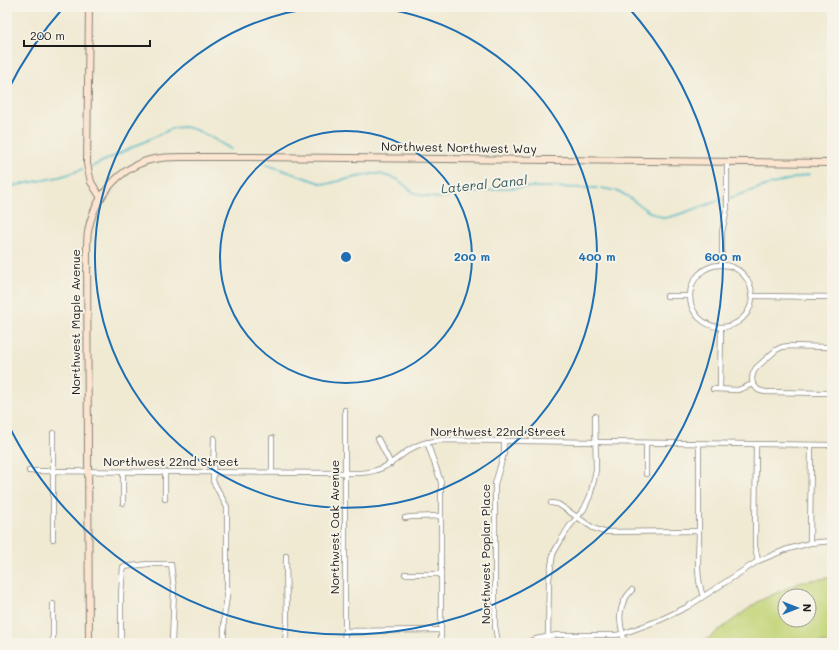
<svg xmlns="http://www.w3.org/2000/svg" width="839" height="650" viewBox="0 0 839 650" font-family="Mali,sans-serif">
<rect width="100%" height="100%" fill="#f7f3e8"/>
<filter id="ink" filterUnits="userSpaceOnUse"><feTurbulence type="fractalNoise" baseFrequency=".025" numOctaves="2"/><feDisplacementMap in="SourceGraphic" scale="8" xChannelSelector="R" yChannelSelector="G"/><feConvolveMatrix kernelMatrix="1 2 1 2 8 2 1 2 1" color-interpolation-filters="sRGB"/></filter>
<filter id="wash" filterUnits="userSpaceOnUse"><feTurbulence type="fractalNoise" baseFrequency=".012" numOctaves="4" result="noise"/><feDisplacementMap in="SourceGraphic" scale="16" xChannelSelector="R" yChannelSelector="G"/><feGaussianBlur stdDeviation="0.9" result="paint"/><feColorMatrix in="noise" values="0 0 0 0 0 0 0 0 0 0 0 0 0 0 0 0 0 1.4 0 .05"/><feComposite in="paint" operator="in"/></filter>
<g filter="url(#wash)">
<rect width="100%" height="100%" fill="#f0ead3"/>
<!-- green -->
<path fill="#c2d477" stroke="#6f784a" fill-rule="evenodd" d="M827,578H832V643H702L759,601L785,589L805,581ZM785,596H809V620H785Z"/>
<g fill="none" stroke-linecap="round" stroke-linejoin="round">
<!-- stream -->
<g stroke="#49b7c4" stroke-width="1.5">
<path d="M265,164L320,183L327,184L343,180L372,174H380L397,179L413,192L424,196L438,198L507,188L532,187L597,188"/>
<path d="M91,167L171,129C175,128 180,127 184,127C201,129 216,141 231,149"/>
<path d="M7,187L59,177L69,174L83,169"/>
<path d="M601,188L618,191L627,196L646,210L656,215L665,218L677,215L724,199"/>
<path d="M730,198L765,186L810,174"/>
</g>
</g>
</g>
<g filter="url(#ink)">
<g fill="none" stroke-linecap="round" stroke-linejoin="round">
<!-- street casing -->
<g stroke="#868378" stroke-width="6">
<g id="street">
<path d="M722,265V232L727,208V162"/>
<circle cx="721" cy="296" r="31"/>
<path d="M667,296H690"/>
<path d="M751,296L832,297"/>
<path d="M832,353L829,348L827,347L789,346L782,347L776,350L756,368L753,373L752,379L753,384L758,390L765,392L828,393L831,391L832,387V360"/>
<path d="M713,389L738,390L753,384"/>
<path d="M720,389L721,327"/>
<path d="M53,433V539"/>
<path d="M214,438L213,481L227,507V597L224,616V643"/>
<path d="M272,438V472"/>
<path d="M378,439L391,464"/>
<path d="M427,442L441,482V643"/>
<path d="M699,444C699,472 699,501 699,530C699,552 695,575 703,596"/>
<path d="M756,445L755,546L758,561"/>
<path d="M29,471L344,473C360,473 370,474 384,467C391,464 396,459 402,455C416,444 425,442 442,440L832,445"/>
<path d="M123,472V503"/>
<path d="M165,472V499"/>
<path d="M646,474V443"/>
<path d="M551,503L558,504L593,528L604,532L699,531"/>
<path d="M405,518L411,517L441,516"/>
<path d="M810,543L811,445"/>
<path d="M405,574H441"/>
<path d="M53,604V643"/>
<path d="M345,631L441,630"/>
<path d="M548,636L549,579L553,554L561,540L569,527L584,509L590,496L593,484L596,470L595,416"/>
<path d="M121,643V595L123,567L148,564H171L174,589L172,643"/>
<path d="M285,643L287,622L286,556"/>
<path d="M344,643L345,631V410"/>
<path d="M498,643L495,626V484L504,453V441"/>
<path d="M525,643L536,639L557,635H616L622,634L660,620L687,607L758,561L785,550L810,543L832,541"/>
<path d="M625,643C619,623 616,606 632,590"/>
</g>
</g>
<!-- secondary casing -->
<g stroke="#868378" stroke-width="8">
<g id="secondary">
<path d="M89,7L87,164L91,182L101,198"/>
<path d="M89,643L87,250C87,244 87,238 88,232C94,197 120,166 154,159C167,156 181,157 194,157C213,157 233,157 252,157L832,163"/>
</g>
</g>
<!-- street -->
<use href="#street" stroke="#fff" stroke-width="4.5"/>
<!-- secondary -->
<use href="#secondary" stroke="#fce5d0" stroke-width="6"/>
</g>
</g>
<!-- distance rings -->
<g fill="none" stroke="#1f6fb2" stroke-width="2">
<circle cx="346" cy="257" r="126"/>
<path d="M370 7A251 251 0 1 1 322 7"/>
<path d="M7 92A377 377 0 0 1 64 7M628 7A377 377 0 1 1 7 422"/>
</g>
<g text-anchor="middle" stroke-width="4" stroke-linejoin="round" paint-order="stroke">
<!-- street labels -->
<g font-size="12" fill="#1c1c1c" stroke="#f7f3e8">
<text transform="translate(459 148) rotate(1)" y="4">Northwest Northwest Way</text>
<text transform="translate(76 322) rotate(-90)" y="4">Northwest Maple Avenue</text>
<text x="498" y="436">Northwest 22nd Street</text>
<text x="171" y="466">Northwest 22nd Street</text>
<text transform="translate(335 527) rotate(-90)" y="4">Northwest Oak Avenue</text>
<text transform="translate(486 554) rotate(-90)" y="4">Northwest Poplar Place</text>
</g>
<!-- water labels -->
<g font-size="13" font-style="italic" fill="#2e5a5f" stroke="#f7f3e8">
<text transform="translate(484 184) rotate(-6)" y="5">Lateral Canal</text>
</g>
</g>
<circle cx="346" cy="257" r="6" fill="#1f6fb2" stroke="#f7f3e8" stroke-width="2"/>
<g font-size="12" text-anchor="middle" font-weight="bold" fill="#1f6fb2" stroke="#f7f3e8" stroke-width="4" stroke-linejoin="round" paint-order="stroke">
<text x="472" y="261">200 m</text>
<text x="597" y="261">400 m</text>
<text x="723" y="261">600 m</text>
</g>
<!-- margin -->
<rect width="839" height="650" fill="none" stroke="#f7f3e8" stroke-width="24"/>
<!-- north arrow -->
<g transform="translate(797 608) rotate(90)"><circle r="19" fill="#f7f3e8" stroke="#9f9d96"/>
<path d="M0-3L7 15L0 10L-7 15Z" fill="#1f6fb2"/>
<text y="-6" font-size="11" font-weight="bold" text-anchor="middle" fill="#1c1c1c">N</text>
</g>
<!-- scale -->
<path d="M24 40v6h126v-6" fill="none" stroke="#1c1c1c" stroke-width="2"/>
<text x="30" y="40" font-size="12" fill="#1c1c1c" stroke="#f7f3e8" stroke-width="3" paint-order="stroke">200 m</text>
</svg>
